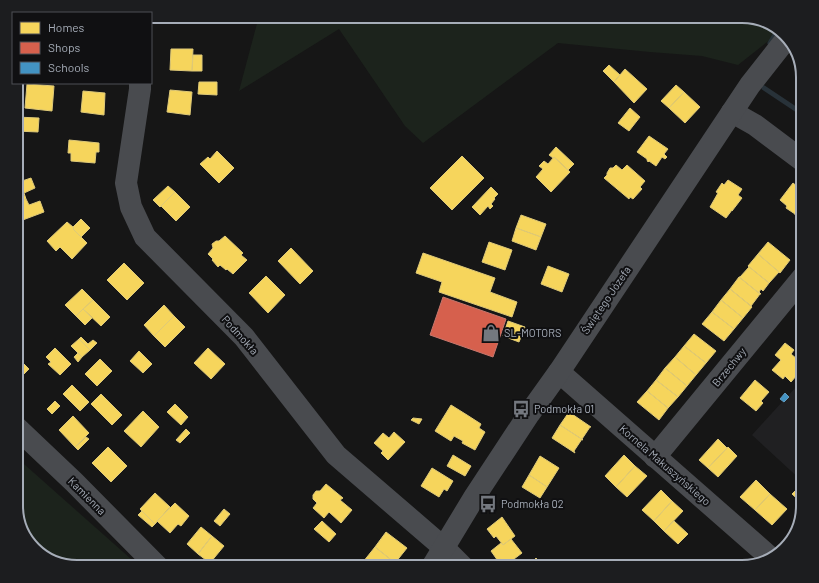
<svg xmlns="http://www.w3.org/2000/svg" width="819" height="583" viewBox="0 0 819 583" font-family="Barlow,sans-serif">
<rect width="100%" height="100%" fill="#161616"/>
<!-- built -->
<path fill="#202022" d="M803,379V482L752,435L783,401L784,402L789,397L788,396Z"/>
<!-- green -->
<g fill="#1c231c">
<path d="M259,16H743L779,28L781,31L738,65L702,56L650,52L558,43L423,143L405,126L339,29L239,91Z"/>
<path d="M16,457L140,567H76L40,555L22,533L16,510Z"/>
</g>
<!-- homes -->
<g fill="#f6d55c" stroke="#dec978">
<path d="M171,49H193L192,71L170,70Z"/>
<path d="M193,55H202V71H192Z"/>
<path d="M609,65L620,75L614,82L603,71Z"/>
<path d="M625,69L647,89L634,103L614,82Z"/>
<path d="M199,82H217V95L198,94Z"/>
<path d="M27,84L54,86L52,111L25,108Z"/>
<path d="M676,85L684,92L669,108L661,101Z"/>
<path d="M170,90L192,92L190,115L167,112Z"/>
<path d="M83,91L105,93L104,115L81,112Z"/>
<path d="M684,92L700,107L685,123L669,108Z"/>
<path d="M630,108L640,117L629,131L618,123Z"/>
<path d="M16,117L39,118L38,132L16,131Z"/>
<path d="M649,136L668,149L664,154L667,157L665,159L662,157L656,166L649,161L648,162L647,160V159L637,152Z"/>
<path d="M69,140L99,143V152H96L95,163L71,161V153H68Z"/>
<path d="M556,147L574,164L568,170L554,157L553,158L549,155Z"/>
<path d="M217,151L234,168L219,183L200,164L208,157L210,159Z"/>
<path d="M462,156L484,178L452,210L430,188Z"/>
<path d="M554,157L570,172L551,192L536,177L543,169L539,166L544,161L548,164Z"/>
<path d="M616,165L622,170L627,165L645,181L640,187L642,189L633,199L630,197L629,199L604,178L607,175V173L610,168H613Z"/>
<path d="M31,178L35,188L24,193L26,199L16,203V183Z"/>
<path d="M728,180L742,189L738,195L742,198L732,211V210L726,218L710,207L718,193L716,192L722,183L724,185Z"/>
<path d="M793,183L803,191V203L795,214L786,208L787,206L780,200Z"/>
<path d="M168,186L175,192L160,207L153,200Z"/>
<path d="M491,187L498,194L494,198L495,199L491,204L493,206L490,209L488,206L480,215L472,207Z"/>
<path d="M175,192L190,207L176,221L161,206Z"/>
<path d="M26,199L29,205L40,201L44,212L20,221L16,213V203Z"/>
<path d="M803,203V218L797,213L795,215V214Z"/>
<path d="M521,215L546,224L541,237L516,228Z"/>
<path d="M81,219L90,228L81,237L73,229L74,228L73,227Z"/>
<path d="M67,222L73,227L74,228L73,229L87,243L72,259L60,247L56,251L47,241Z"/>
<path d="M516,228L541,237L536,250L512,241Z"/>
<path d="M225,236L243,253L241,255L247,260L233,274L227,269L226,270L220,265L218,267L212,260L213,259L208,254L213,248L212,244L216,241H219Z"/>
<path d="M489,242L512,250L505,270L482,262Z"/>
<path d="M768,242L790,260L780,273L758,254Z"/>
<path d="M291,248L313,271L300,284L278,261Z"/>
<path d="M423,253L495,278L490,292L517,302L512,317L439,292L442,282L416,273Z"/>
<path d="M758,254L779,272L769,283L748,266Z"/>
<path d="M124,263L144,283L127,300L107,280Z"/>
<path d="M548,266L569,274L562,292L541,284Z"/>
<path d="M748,266L769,283L763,291L761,289L759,292L761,294H760L739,277H740L749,267Z"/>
<path d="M266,276L285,295L268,313L249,293Z"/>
<path d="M739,277L760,294L751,306L730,289Z"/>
<path d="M82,289L93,300L76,316L65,305Z"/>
<path d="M730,289L752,307L743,318L721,300Z"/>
<path d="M93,300L110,317L101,326L83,309Z"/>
<path d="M721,300L743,318L734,329L712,312Z"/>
<path d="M164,305L174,316L154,336L144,325Z"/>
<path d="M83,309L92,318L85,325L76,316Z"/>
<path d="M712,312L734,329L724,341L702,324Z"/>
<path d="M174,316L185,327L165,347L154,336Z"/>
<path d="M508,321L525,327L519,342L503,336Z"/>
<path d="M694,334L716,351L706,363L684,346Z"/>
<path d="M81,337L88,344L93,340L97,343L90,350L79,339Z"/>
<path d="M79,339L90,350L82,357L71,346Z"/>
<path d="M785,343L794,350L791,354L803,364V368L791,382L785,376L783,379L772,370L781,360L775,355Z"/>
<path d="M684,346L706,363L696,375L675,357Z"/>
<path d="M55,348L71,364L60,375L48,364L51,362L46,357Z"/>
<path d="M208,348L225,364L211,379L194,363Z"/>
<path d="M139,351L152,364L143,373L130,361Z"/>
<path d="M78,353L82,357L78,362L74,357Z"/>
<path d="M16,356L29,369L16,382Z"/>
<path d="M675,357L696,375L687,386L665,368Z"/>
<path d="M100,359L112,371L97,386L85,374Z"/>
<path d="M665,368L687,386L678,397L656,380Z"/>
<path d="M656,380L678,397L668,408L647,391Z"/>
<path d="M755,380L769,392L761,401L763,403L756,411L740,398Z"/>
<path d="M72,385L89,402L80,411L63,394Z"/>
<path d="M647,391L668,408L659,420L637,402Z"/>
<path d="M101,394L122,415L112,425L91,404Z"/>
<path d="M55,401L60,406L52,414L47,409Z"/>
<path d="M175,404L188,417L181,425L167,412Z"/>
<path d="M451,405L467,415L481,424L479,428L485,432L475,450L462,443L463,441L454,436L451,441L435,431Z"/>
<path d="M143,411L159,427L141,447L124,431Z"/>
<path d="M569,412L591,427H590L582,439L583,440L560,425Z"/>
<path d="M73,416L89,433L75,447L59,430Z"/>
<path d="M413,418L422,419L419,424L411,420Z"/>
<path d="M560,425L583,440L582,439L574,451L575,453L552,438Z"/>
<path d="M186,429L190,433L180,443L176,440Z"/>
<path d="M394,432L405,442L388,460L381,453L383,451L374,443L383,433L389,438Z"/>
<path d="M86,437L89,439L78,450L75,447Z"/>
<path d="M718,439L727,448L708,468L699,460Z"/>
<path d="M108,447L127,466L111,482L92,463Z"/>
<path d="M728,447L737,456L718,477L708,468Z"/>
<path d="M453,455L471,466L465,476L447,466Z"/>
<path d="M624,455L635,466L616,487L605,476Z"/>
<path d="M540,456L559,468L547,487L529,475Z"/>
<path d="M635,466L647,476L627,497L616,487Z"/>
<path d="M432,468L453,481L447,491L444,489L439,497L421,486Z"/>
<path d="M529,475L547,487L540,498L522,487Z"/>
<path d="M756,480L770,494L755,510L740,497Z"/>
<path d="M803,483V504L792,494Z"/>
<path d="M326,484L343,498L340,500L352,510L341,523L329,512L324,518L313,508L317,503L313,499V495L316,491H320Z"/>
<path d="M661,490L672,501L654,521L642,510Z"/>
<path d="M155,493L170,507L155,524L140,509Z"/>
<path d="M770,494L787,509L772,525L755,510Z"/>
<path d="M672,501L683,511L664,531L654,521Z"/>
<path d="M175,503L189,516L181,526L178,524L170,533L157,521Z"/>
<path d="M224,509L230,514L220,526L214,521Z"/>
<path d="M142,511L155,524L152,527L138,515Z"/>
<path d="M502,517L515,536L503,545L496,536L494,538L487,529Z"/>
<path d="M322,521L336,534L329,542L314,529Z"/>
<path d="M674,521L688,534L678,544L664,531Z"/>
<path d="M201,527L212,536L198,554L187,544Z"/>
<path d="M386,532L407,548L395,563L375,547Z"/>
<path d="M212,536L224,546L210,563L198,554Z"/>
<path d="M511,539L522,553L506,565L501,559L498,561L491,551L501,543L503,545Z"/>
<path d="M375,547L395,563L392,567H370L363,562Z"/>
<path d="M536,558L542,564L539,567H527Z"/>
</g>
<!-- shops -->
<path fill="#d6604d" stroke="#c8776d" d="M443,297L506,319L493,357L430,335Z"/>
<!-- schools -->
<path fill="#4393c3" stroke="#619bc0" d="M785,393L789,397L784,402L780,399Z"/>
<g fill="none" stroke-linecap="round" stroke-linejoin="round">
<!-- stream -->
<g stroke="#283239" stroke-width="5">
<path d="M770,43L778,30V28"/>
<path d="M764,88L803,114"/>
</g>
<!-- minor -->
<g stroke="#494b4f" stroke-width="22">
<path d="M140,83V89L126,183L131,207L145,237L244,337L336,455L444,548L463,567"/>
<path d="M732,112L755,125L803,161"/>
<path d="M559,372L772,559"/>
<path d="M16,427L74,482L158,567"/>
<path d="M655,457L803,277"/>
<path d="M432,567L475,496L529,414L559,372L732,112L750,85L787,38"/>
</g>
</g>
<!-- icons -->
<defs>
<g id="shop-bare" transform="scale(1.38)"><path d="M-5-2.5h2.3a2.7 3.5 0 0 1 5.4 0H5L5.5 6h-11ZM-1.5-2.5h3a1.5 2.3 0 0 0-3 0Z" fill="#74787f" stroke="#101012" stroke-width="2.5" paint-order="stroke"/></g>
<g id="bus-bare" transform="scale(1.38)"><path d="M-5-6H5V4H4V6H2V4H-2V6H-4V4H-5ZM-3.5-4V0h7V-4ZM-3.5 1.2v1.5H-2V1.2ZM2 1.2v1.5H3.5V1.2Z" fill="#74787f" stroke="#101012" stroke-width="2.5" paint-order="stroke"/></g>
</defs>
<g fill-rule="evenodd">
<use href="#shop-bare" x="491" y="333"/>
<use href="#bus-bare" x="521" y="409"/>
<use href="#bus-bare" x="488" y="504"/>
</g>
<g text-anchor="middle" stroke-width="4" stroke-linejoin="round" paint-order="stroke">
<!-- street labels -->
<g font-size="11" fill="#a6adb8" stroke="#101012">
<text transform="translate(606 300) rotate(-56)" y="4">Świętego Józefa</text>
<text transform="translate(240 335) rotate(48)" y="4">Podmokła</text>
<text transform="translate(729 367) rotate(-51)" y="4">Brzechwy</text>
<text transform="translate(665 465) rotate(41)" y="4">Kornela Makuszyńskiego</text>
<text transform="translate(87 496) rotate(45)" y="4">Kamienna</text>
</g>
<!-- poi labels -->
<g font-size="11" fill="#a6adb8" stroke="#101012" text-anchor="start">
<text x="504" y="337">SL-MOTORS</text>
<text x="534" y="413">Podmokła 01</text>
<text x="501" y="508">Podmokła 02</text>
</g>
</g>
<!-- crop -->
<path d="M0 0H819V583H0ZM77 23H742A54 54 0 0 1 796 77V506A54 54 0 0 1 742 560H77A54 54 0 0 1 23 506V77A54 54 0 0 1 77 23Z" fill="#1c1d1f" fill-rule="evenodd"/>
<path fill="none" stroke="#a6adb8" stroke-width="2" d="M77 23H742A54 54 0 0 1 796 77V506A54 54 0 0 1 742 560H77A54 54 0 0 1 23 506V77A54 54 0 0 1 77 23Z"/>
<!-- legend -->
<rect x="12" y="12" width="140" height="72" fill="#101012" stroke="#4c4f54"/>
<rect x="20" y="22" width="20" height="12" fill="#f6d55c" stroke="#4c4f54"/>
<text x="48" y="32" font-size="12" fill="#a6adb8">Homes</text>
<rect x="20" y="42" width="20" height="12" fill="#d6604d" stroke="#4c4f54"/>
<text x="48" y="52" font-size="12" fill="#a6adb8">Shops</text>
<rect x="20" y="62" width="20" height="12" fill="#4393c3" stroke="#4c4f54"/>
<text x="48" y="72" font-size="12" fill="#a6adb8">Schools</text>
</svg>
